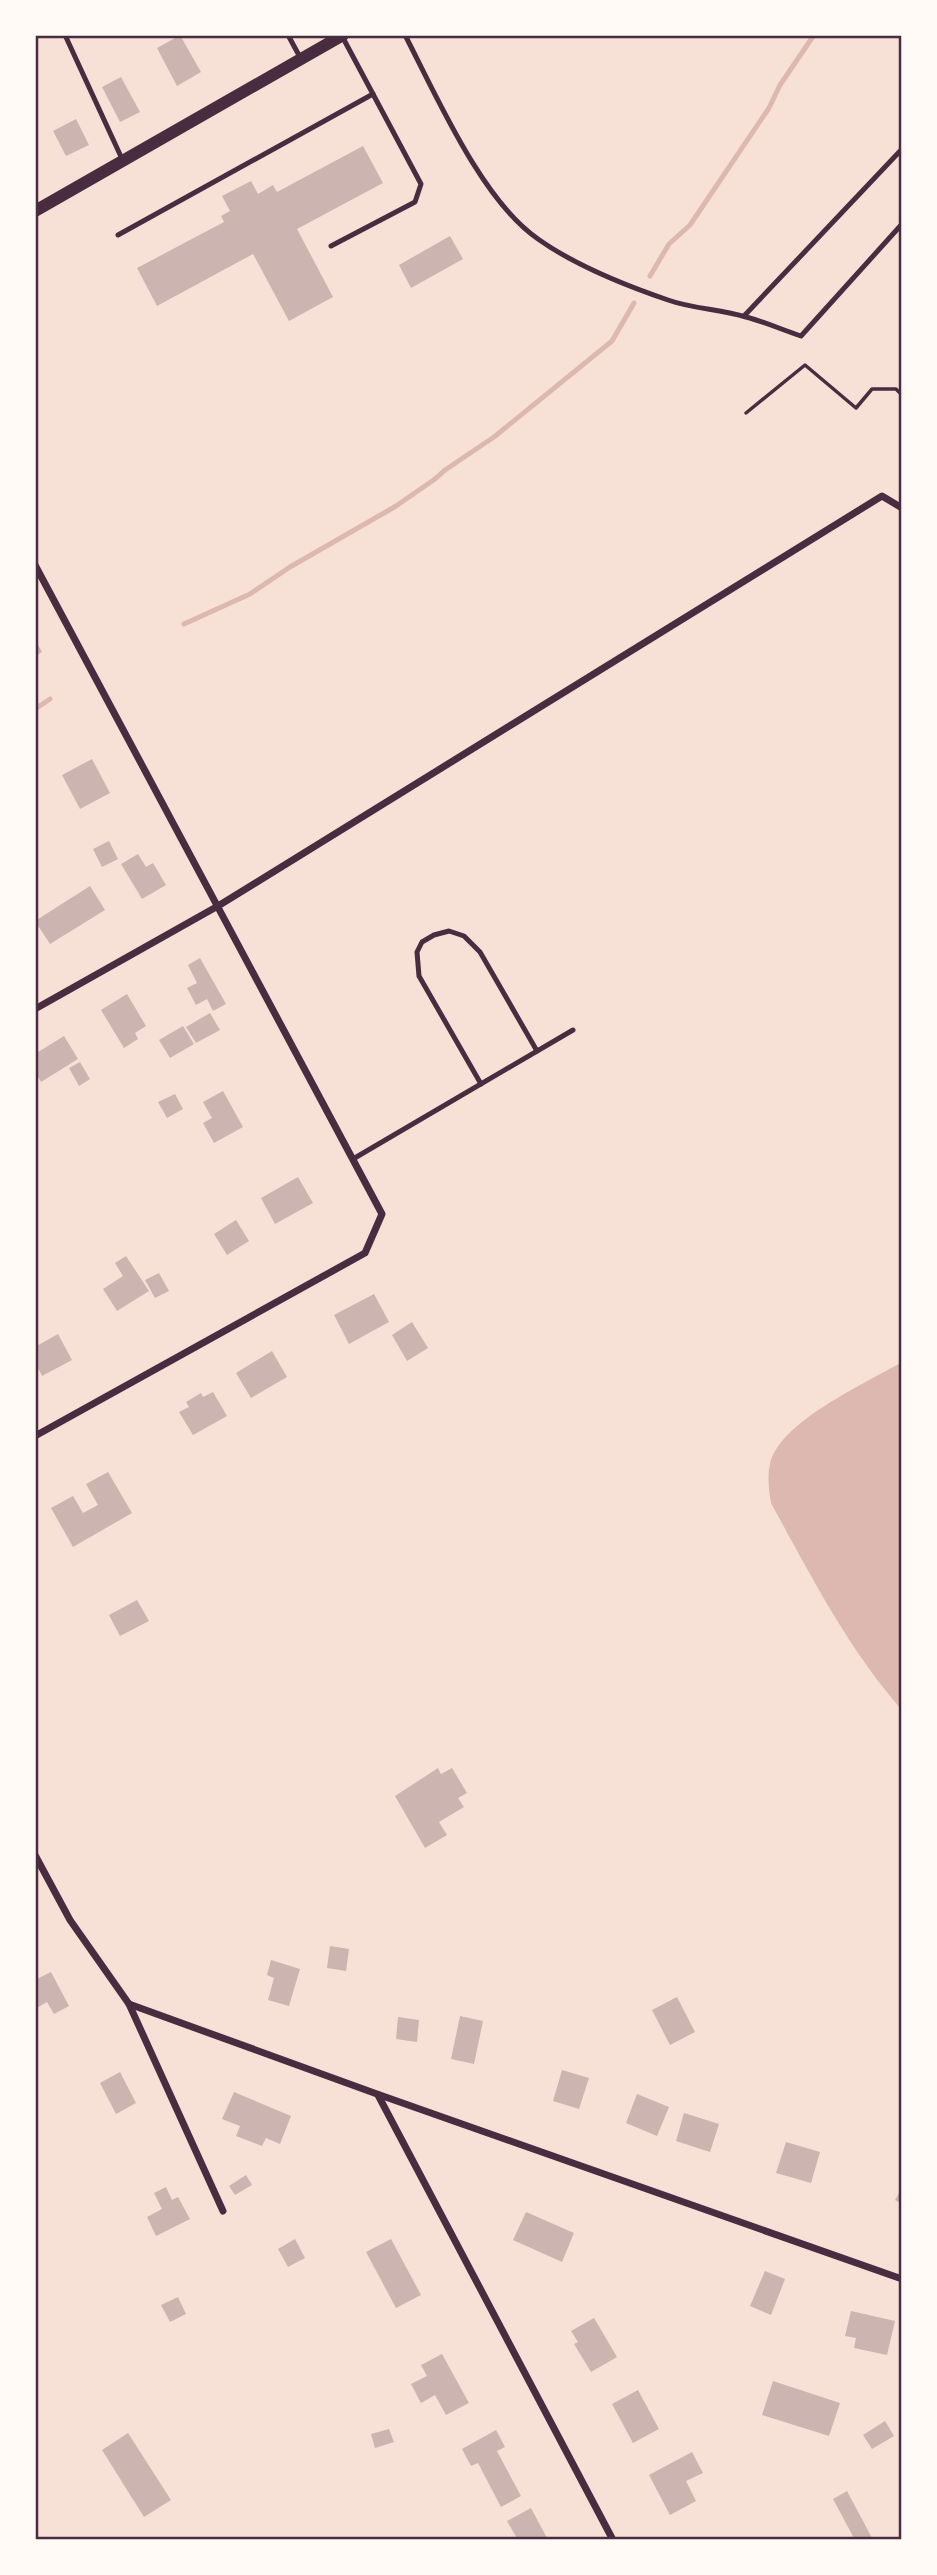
<svg xmlns="http://www.w3.org/2000/svg" width="937" height="2575" viewBox="0 0 937 2575" font-family="'PT Serif',serif">
<rect width="100%" height="100%" fill="#f7e1d7"/>
<!-- water -->
<path fill="#dcb8b0" d="M902,1362V1710C848,1649 810,1574 771,1503C769,1491 767,1477 770,1464C779,1422 866,1383 902,1362Z"/>
<g fill="none" stroke-linecap="round" stroke-linejoin="round">
<!-- stream -->
<g stroke="#dcb8b0" stroke-width="5">
<path d="M650,276L669,244L690,225L769,108L780,85L814,35"/>
<path d="M184,624L250,594L290,567L396,506L435,479L445,470L494,437L612,341L634,303"/>
<path d="M35,709L50,699"/>
</g>
</g>
<!-- building -->
<g fill="#ccb4b1">
<path d="M173,35H180L201,72L177,86L157,48L175,38Z"/>
<path d="M121,77L140,112L120,122L102,87Z"/>
<path d="M76,119L89,145L66,156L53,131Z"/>
<path d="M363,146L383,183L297,229L333,297L289,321L253,254L157,306L137,268L224,222L221,216L230,211L222,196L251,181L258,194L273,185L277,192Z"/>
<path d="M450,236L463,259L411,288L399,265Z"/>
<path d="M35,639L42,652L35,656Z"/>
<path d="M92,759L110,793L80,809L62,775Z"/>
<path d="M109,841L118,859L102,867L93,849Z"/>
<path d="M138,854L146,867L153,863L166,885L142,899L121,864Z"/>
<path d="M90,886L105,910L50,944L35,921Z"/>
<path d="M200,958L226,1004L213,1011L207,999L196,1005L187,988L197,983L188,965Z"/>
<path d="M127,994L146,1026L135,1033L138,1039L124,1048L101,1010Z"/>
<path d="M210,1013L220,1030L196,1043L186,1027Z"/>
<path d="M183,1026L194,1044L170,1058L159,1040Z"/>
<path d="M64,1036L78,1059L41,1082L35,1071V1054Z"/>
<path d="M80,1062L90,1079L79,1086L69,1068Z"/>
<path d="M223,1091L243,1127L214,1143L203,1123L212,1118L203,1102Z"/>
<path d="M175,1094L183,1109L167,1118L158,1102Z"/>
<path d="M298,1177L313,1203L275,1224L261,1198Z"/>
<path d="M236,1220L249,1241L227,1255L214,1234Z"/>
<path d="M126,1256L149,1291L117,1311L103,1289L123,1276L115,1263Z"/>
<path d="M159,1273L169,1291L155,1298L145,1280Z"/>
<path d="M374,1294L389,1322L349,1344L334,1315Z"/>
<path d="M412,1322L428,1348L407,1361L392,1335Z"/>
<path d="M58,1334L72,1360L42,1376L38,1368L35,1370V1347Z"/>
<path d="M272,1351L287,1377L251,1398L236,1373Z"/>
<path d="M213,1392L227,1416L193,1435L179,1412L189,1407L186,1402L201,1393L203,1397Z"/>
<path d="M108,1472L132,1513L73,1547L51,1508L73,1496L83,1513L98,1505L86,1484Z"/>
<path d="M137,1600L149,1621L120,1636L109,1615Z"/>
<path d="M438,1768L441,1774L452,1768L467,1793L458,1798L464,1807L439,1822L447,1835L425,1848L395,1796Z"/>
<path d="M330,1946L349,1949L346,1971L327,1968Z"/>
<path d="M271,1960L300,1969L289,2006L268,2000L274,1978L267,1975Z"/>
<path d="M51,1972L69,2006L54,2014L47,2002L35,2009V1987L38,1985L35,1980Z"/>
<path d="M677,1997L695,2032L670,2045L652,2010Z"/>
<path d="M460,2016L483,2021L474,2064L451,2059Z"/>
<path d="M398,2017L419,2020L417,2042L396,2039Z"/>
<path d="M562,2070L589,2078L579,2109L553,2101Z"/>
<path d="M120,2072L136,2103L116,2114L100,2083Z"/>
<path d="M234,2092L291,2116L280,2144L266,2138L262,2146L236,2136L240,2126L222,2119Z"/>
<path d="M637,2094L669,2107L657,2136L626,2123Z"/>
<path d="M684,2113L719,2124L710,2152L676,2141Z"/>
<path d="M786,2142L820,2152L811,2183L776,2173Z"/>
<path d="M246,2175L252,2185L235,2195L229,2186Z"/>
<path d="M166,2187L172,2200L178,2197L190,2219L156,2236L147,2217L162,2209L154,2193Z"/>
<path d="M902,2188V2204L895,2200Z"/>
<path d="M526,2212L574,2233L562,2262L513,2240Z"/>
<path d="M295,2239L305,2258L288,2267L278,2249Z"/>
<path d="M391,2239L421,2295L396,2308L366,2252Z"/>
<path d="M765,2271L785,2279L771,2315L750,2306Z"/>
<path d="M178,2297L186,2314L170,2322L161,2305Z"/>
<path d="M851,2311L895,2321L887,2355L854,2348L856,2338L845,2336Z"/>
<path d="M594,2318L617,2357L591,2372L574,2344L578,2342L571,2331Z"/>
<path d="M442,2354L469,2403L446,2415L435,2395L421,2403L411,2384L427,2376L421,2365Z"/>
<path d="M773,2381L840,2403L829,2436L762,2415Z"/>
<path d="M638,2390L659,2429L633,2443L612,2404Z"/>
<path d="M885,2421L894,2436L872,2449L863,2435Z"/>
<path d="M389,2429L394,2442L375,2448L371,2434Z"/>
<path d="M496,2430L505,2447L497,2451L521,2496L501,2507L478,2463L471,2466L462,2449Z"/>
<path d="M128,2433L171,2500L144,2517L102,2450Z"/>
<path d="M692,2452L703,2473L686,2481L696,2501L670,2515L649,2475Z"/>
<path d="M847,2491L872,2538L867,2540H855L833,2499Z"/>
<path d="M531,2508L548,2540H518L507,2521Z"/>
</g>
<g fill="none" stroke-linecap="round" stroke-linejoin="round">
<!-- path -->
<path stroke="#4a2c40" stroke-width="3.5" d="M746,413L805,365L856,408L872,389H896L902,395"/>
<!-- service -->
<g stroke="#4a2c40" stroke-width="5">
<path d="M65,35L123,161"/>
<path d="M288,35L301,59"/>
<path d="M405,35C436,95 482,201 538,239C576,266 624,285 668,300C693,309 720,309 746,317C765,322 783,330 801,336L902,224"/>
<path d="M118,235L373,94"/>
<path d="M331,246L415,202L421,184L342,36"/>
<path d="M744,316L902,149"/>
<path d="M481,1084L419,976L417,952L422,942L434,935L449,931L464,936L480,952L537,1051"/>
<path d="M353,1159L573,1030"/>
</g>
<!-- minor -->
<g stroke="#4a2c40" stroke-width="7">
<path d="M35,565L382,1214L365,1253L35,1436"/>
<path d="M35,1009L218,906L882,496L902,508"/>
<path d="M35,1855L70,1920L129,2004L377,2094L902,2279"/>
<path d="M129,2004L223,2211"/>
<path d="M378,2095L613,2540"/>
</g>
<!-- tertiary -->
<path stroke="#4a2c40" stroke-width="12" d="M35,211L343,35"/>
</g>
<!-- border -->
<rect width="937" height="2575" fill="none" stroke="#fffaf5" stroke-width="74"/>
<rect x="37" y="37" width="863" height="2501" fill="none" stroke="#4a2c40" stroke-width="2.5"/>
</svg>
